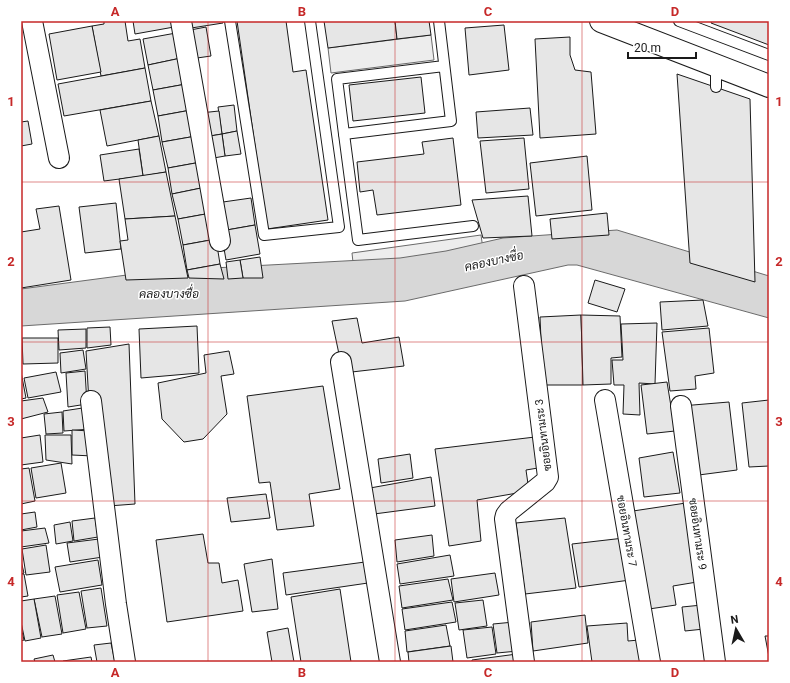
<svg xmlns="http://www.w3.org/2000/svg" width="790" height="683" viewBox="0 0 790 683" font-family="Roboto,Sarabun,sans-serif">
<rect width="100%" height="100%" fill="#fff"/>
<!-- built -->
<g fill="#ededed" stroke="#6a6a6a">
<path d="M431,35L434,60L331,73L328,48Z"/>
<path d="M481,235L483,249L354,272L352,253Z"/>
</g>
<!-- water -->
<path fill="#d7d7d7" stroke="#6a6a6a" d="M617,230L769,276V318L577,265H568L405,301L21,326V289L157,271L400,258L446,251L503,238Z"/>
<!-- building -->
<g fill="#e6e6e6" stroke="#1a1a1a">
<path d="M104,21H125L128,41L140,39L145,68L101,76L92,26L104,24Z"/>
<path d="M133,21H173L174,27L135,34Z"/>
<path d="M183,21H223V23L185,29Z"/>
<path d="M237,21H286L293,72L306,70L328,220L267,229Z"/>
<path d="M324,21H395L397,39L328,48Z"/>
<path d="M395,21H429L431,35L397,39Z"/>
<path d="M712,21H769V45L711,23Z"/>
<path d="M504,25L509,70L469,75L465,28Z"/>
<path d="M92,26L101,72L57,80L49,34Z"/>
<path d="M206,27L211,56L190,59L185,31Z"/>
<path d="M176,33L181,58L148,65L143,39Z"/>
<path d="M570,37V55L575,70L591,72L596,134L540,138L535,39Z"/>
<path d="M181,58L186,84L153,90L148,65Z"/>
<path d="M145,68L151,101L64,116L58,84Z"/>
<path d="M677,74L750,99L755,282L690,263Z"/>
<path d="M421,77L425,113L353,121L349,85Z"/>
<path d="M186,84L191,110L158,116L153,90Z"/>
<path d="M151,101L159,136L107,146L100,110Z"/>
<path d="M234,105L237,131L222,134L218,107Z"/>
<path d="M530,108L533,135L478,138L476,112Z"/>
<path d="M191,110L196,136L162,142L158,116Z"/>
<path d="M219,111L222,134L204,137L200,113Z"/>
<path d="M28,121L32,144L21,146V122Z"/>
<path d="M237,131L241,154L225,156L222,134Z"/>
<path d="M222,134L225,156L208,159L204,137Z"/>
<path d="M159,136L166,172L143,176L138,140Z"/>
<path d="M196,136L201,162L168,168L162,142Z"/>
<path d="M453,138L461,205L377,215L373,190L360,192L357,162L424,154L422,142Z"/>
<path d="M524,138L529,189L486,193L480,141Z"/>
<path d="M139,149L143,176L104,181L100,155Z"/>
<path d="M587,156L592,210L536,216L530,163Z"/>
<path d="M201,162L206,187L172,194L168,168Z"/>
<path d="M166,172L175,216L125,219L119,179Z"/>
<path d="M206,187L211,213L178,219L172,194Z"/>
<path d="M528,196L532,236L483,238L472,200Z"/>
<path d="M251,198L255,225L221,231L216,203Z"/>
<path d="M116,203L121,249L85,253L79,207Z"/>
<path d="M59,206L71,280L21,288V232L40,229L36,209Z"/>
<path d="M211,213L216,239L183,245L178,219Z"/>
<path d="M607,213L609,235L552,239L550,219Z"/>
<path d="M175,216L188,278L126,280L120,241L128,240L125,219Z"/>
<path d="M255,225L260,254L226,260L221,231Z"/>
<path d="M216,239L220,264L187,270L183,245Z"/>
<path d="M260,257L263,278H243L240,260Z"/>
<path d="M240,260L243,278L228,279L226,262Z"/>
<path d="M220,264L224,279L189,278L187,270Z"/>
<path d="M595,280L625,289L617,312L588,303Z"/>
<path d="M703,300L708,326L662,330L660,302Z"/>
<path d="M581,315L583,385H543L540,317Z"/>
<path d="M581,315L620,316L622,357L611,358V384L583,385Z"/>
<path d="M357,318L362,343L399,337L404,366L343,373L332,321Z"/>
<path d="M657,323L655,384L639,383L640,415L623,414L624,385H614L612,360H623L621,324Z"/>
<path d="M197,326L199,373L141,378L139,329Z"/>
<path d="M110,327L111,345L87,348V328Z"/>
<path d="M709,328L714,373L695,376L696,389L670,391L662,332Z"/>
<path d="M86,329V348L59,350L58,330Z"/>
<path d="M22,338H58V363L23,364Z"/>
<path d="M129,344L135,504L95,507L86,351Z"/>
<path d="M83,350L86,369L61,373L60,353Z"/>
<path d="M229,351L234,374L221,376L227,414L203,439L184,442L162,419L158,383L206,373L204,355Z"/>
<path d="M85,371L87,404L68,407L66,373Z"/>
<path d="M21,372L26,398L21,399Z"/>
<path d="M56,372L61,392L28,398L24,378Z"/>
<path d="M667,382L675,431L647,434L641,385Z"/>
<path d="M323,386L340,489L309,494L314,526L277,530L270,482L259,483L247,396Z"/>
<path d="M43,398L48,412L21,419V401Z"/>
<path d="M769,400V466L749,467L742,403Z"/>
<path d="M729,402L737,470L691,476L681,406Z"/>
<path d="M89,407L91,429L64,431L63,411Z"/>
<path d="M62,412L63,433L46,434L44,414Z"/>
<path d="M72,430L91,431L93,456L72,455Z"/>
<path d="M40,435L43,462L21,465V438Z"/>
<path d="M45,435H71L72,464L46,460Z"/>
<path d="M535,437L538,468L526,470L529,491L477,500L481,541L449,546L435,449Z"/>
<path d="M673,452L680,493L644,497L639,458Z"/>
<path d="M410,454L413,478L381,483L378,459Z"/>
<path d="M61,463L66,493L36,498L31,468Z"/>
<path d="M29,468L35,501L21,504V469Z"/>
<path d="M431,477L435,506L374,514L370,488Z"/>
<path d="M266,494L270,518L231,522L227,498Z"/>
<path d="M686,503L697,582L673,586L676,605L649,609L633,511Z"/>
<path d="M35,512L37,527L21,530V514Z"/>
<path d="M95,518L98,537L74,541L72,521Z"/>
<path d="M565,518L576,588L525,594L516,523Z"/>
<path d="M70,522L73,541L56,544L54,525Z"/>
<path d="M45,528L49,543L21,547V531Z"/>
<path d="M203,534L208,563H219L222,583L238,580L243,611L167,622L156,540Z"/>
<path d="M432,535L434,556L397,562L395,540Z"/>
<path d="M624,538L630,580L579,587L572,544Z"/>
<path d="M99,539L103,557L70,562L67,543Z"/>
<path d="M46,545L50,572L26,575L22,549Z"/>
<path d="M450,555L454,576L400,584L397,564Z"/>
<path d="M272,559L278,609L252,612L244,564Z"/>
<path d="M98,560L102,585L60,592L55,567Z"/>
<path d="M21,561L24,573L21,574Z"/>
<path d="M365,562L368,583L286,595L283,573Z"/>
<path d="M495,573L499,595L454,602L451,579Z"/>
<path d="M21,574H24L28,596L21,597Z"/>
<path d="M448,579L453,600L402,608L399,586Z"/>
<path d="M101,588L107,626L87,628L81,591Z"/>
<path d="M340,589L351,662H301L291,597Z"/>
<path d="M79,592L86,629L63,633L57,595Z"/>
<path d="M55,596L62,634L42,637L34,599Z"/>
<path d="M34,599L41,638L25,641L21,622V601Z"/>
<path d="M483,600L487,626L459,630L455,603Z"/>
<path d="M452,602L456,622L405,630L402,609Z"/>
<path d="M702,605L704,629L685,631L682,607Z"/>
<path d="M585,615L588,643L533,651L531,622Z"/>
<path d="M514,622L518,651L497,653L493,624Z"/>
<path d="M627,623L628,641L639,640L642,662H592L587,626Z"/>
<path d="M446,625L450,646L407,652L405,631Z"/>
<path d="M21,627L24,640L21,641Z"/>
<path d="M492,627L496,654L467,658L463,630Z"/>
<path d="M288,628L294,662H272L267,632Z"/>
<path d="M765,636H769V657Z"/>
<path d="M111,643L115,662H97L94,645Z"/>
<path d="M451,646L453,662H409L408,652Z"/>
<path d="M517,654L518,662H472V660Z"/>
<path d="M53,655L55,662H35L34,659Z"/>
<path d="M91,657L92,662H63V661Z"/>
</g>
<g fill="none" stroke-linecap="round" stroke-linejoin="round">
<!-- service casing -->
<g stroke="#1a1a1a" stroke-width="12">
<g id="service">
<path d="M230,21L264,235L339,227L310,21"/>
<path d="M439,21L451,121L344,134L337,79L444,66"/>
<path d="M679,21L769,55"/>
<path d="M716,66V87"/>
<path d="M344,134L358,240L473,226"/>
</g>
</g>
<!-- minor casing -->
<g stroke="#1a1a1a" stroke-width="22">
<g id="minor">
<path d="M32,21L59,158"/>
<path d="M181,21L220,241"/>
<path d="M341,362L390,662"/>
<path d="M605,400L650,662"/>
<path d="M91,401L116,604L125,662"/>
<path d="M681,406L715,662"/>
<path d="M524,662L505,519L506,515L509,511L545,482L548,477L524,286"/>
</g>
</g>
<!-- tertiary casing -->
<g stroke="#1a1a1a" stroke-width="24">
<path id="tertiary" d="M601,21L769,86"/>
</g>
<!-- service -->
<use href="#service" stroke="#fff" stroke-width="10"/>
<!-- minor -->
<use href="#minor" stroke="#fff" stroke-width="20"/>
<!-- tertiary -->
<use href="#tertiary" stroke="#fff" stroke-width="22"/>
</g>
<!-- grid -->
<path fill="none" stroke="#c62828" stroke-width="1" stroke-opacity="0.55" d="M208,21V662M395,21V662M582,21V662M21,182H769M21,342H769M21,501H769"/>
<g text-anchor="middle" stroke-width="3" stroke-linejoin="round" paint-order="stroke">
<!-- street labels -->
<g font-size="11" fill="#1a1a1a" stroke="#fff">
<text transform="translate(543 435) rotate(-97)" y="4">ซอยอินทามระ 3</text>
<text transform="translate(627 531) rotate(80)" y="4">ซอยอินทามระ 7</text>
<text transform="translate(698 534) rotate(82)" y="4">ซอยอินทามระ 9</text>
</g>
<!-- water labels -->
<g font-size="12" font-style="italic" fill="#1a1a1a" stroke="#fff">
<text transform="translate(494 261) rotate(-12)" y="4">คลองบางซื่อ</text>
<text x="169" y="298">คลองบางซื่อ</text>
</g>
</g>
<!-- border -->
<rect width="790" height="683" fill="none" stroke="#ffffff" stroke-width="44"/>
<!-- north arrow -->
<g transform="translate(736 629) rotate(351)" stroke="#ffffff" stroke-width="3" paint-order="stroke">
<path d="M0-3L7 15L0 10L-7 15Z" fill="#1a1a1a"/>
<text y="-6" font-size="11" font-weight="bold" text-anchor="middle" fill="#1a1a1a">N</text>
</g>
<!-- scale -->
<path d="M628 52v6h68v-6" fill="none" stroke="#1a1a1a" stroke-width="2"/>
<text x="634" y="52" font-size="12" fill="#1a1a1a" stroke="#ffffff" stroke-width="3" paint-order="stroke">20 m</text>
<rect x="22" y="22" width="746" height="639" fill="none" stroke="#c62828" stroke-width="1.5"/>
<g font-size="13" text-anchor="middle" font-weight="bold" fill="#c62828">
<text x="115" y="16">A</text>
<text x="302" y="16">B</text>
<text x="488" y="16">C</text>
<text x="675" y="16">D</text>
<text x="11" y="106">1</text>
<text x="779" y="106">1</text>
<text x="11" y="266">2</text>
<text x="779" y="266">2</text>
<text x="11" y="426">3</text>
<text x="779" y="426">3</text>
<text x="11" y="586">4</text>
<text x="779" y="586">4</text>
<text x="115" y="677">A</text>
<text x="302" y="677">B</text>
<text x="488" y="677">C</text>
<text x="675" y="677">D</text>
</g>
</svg>
